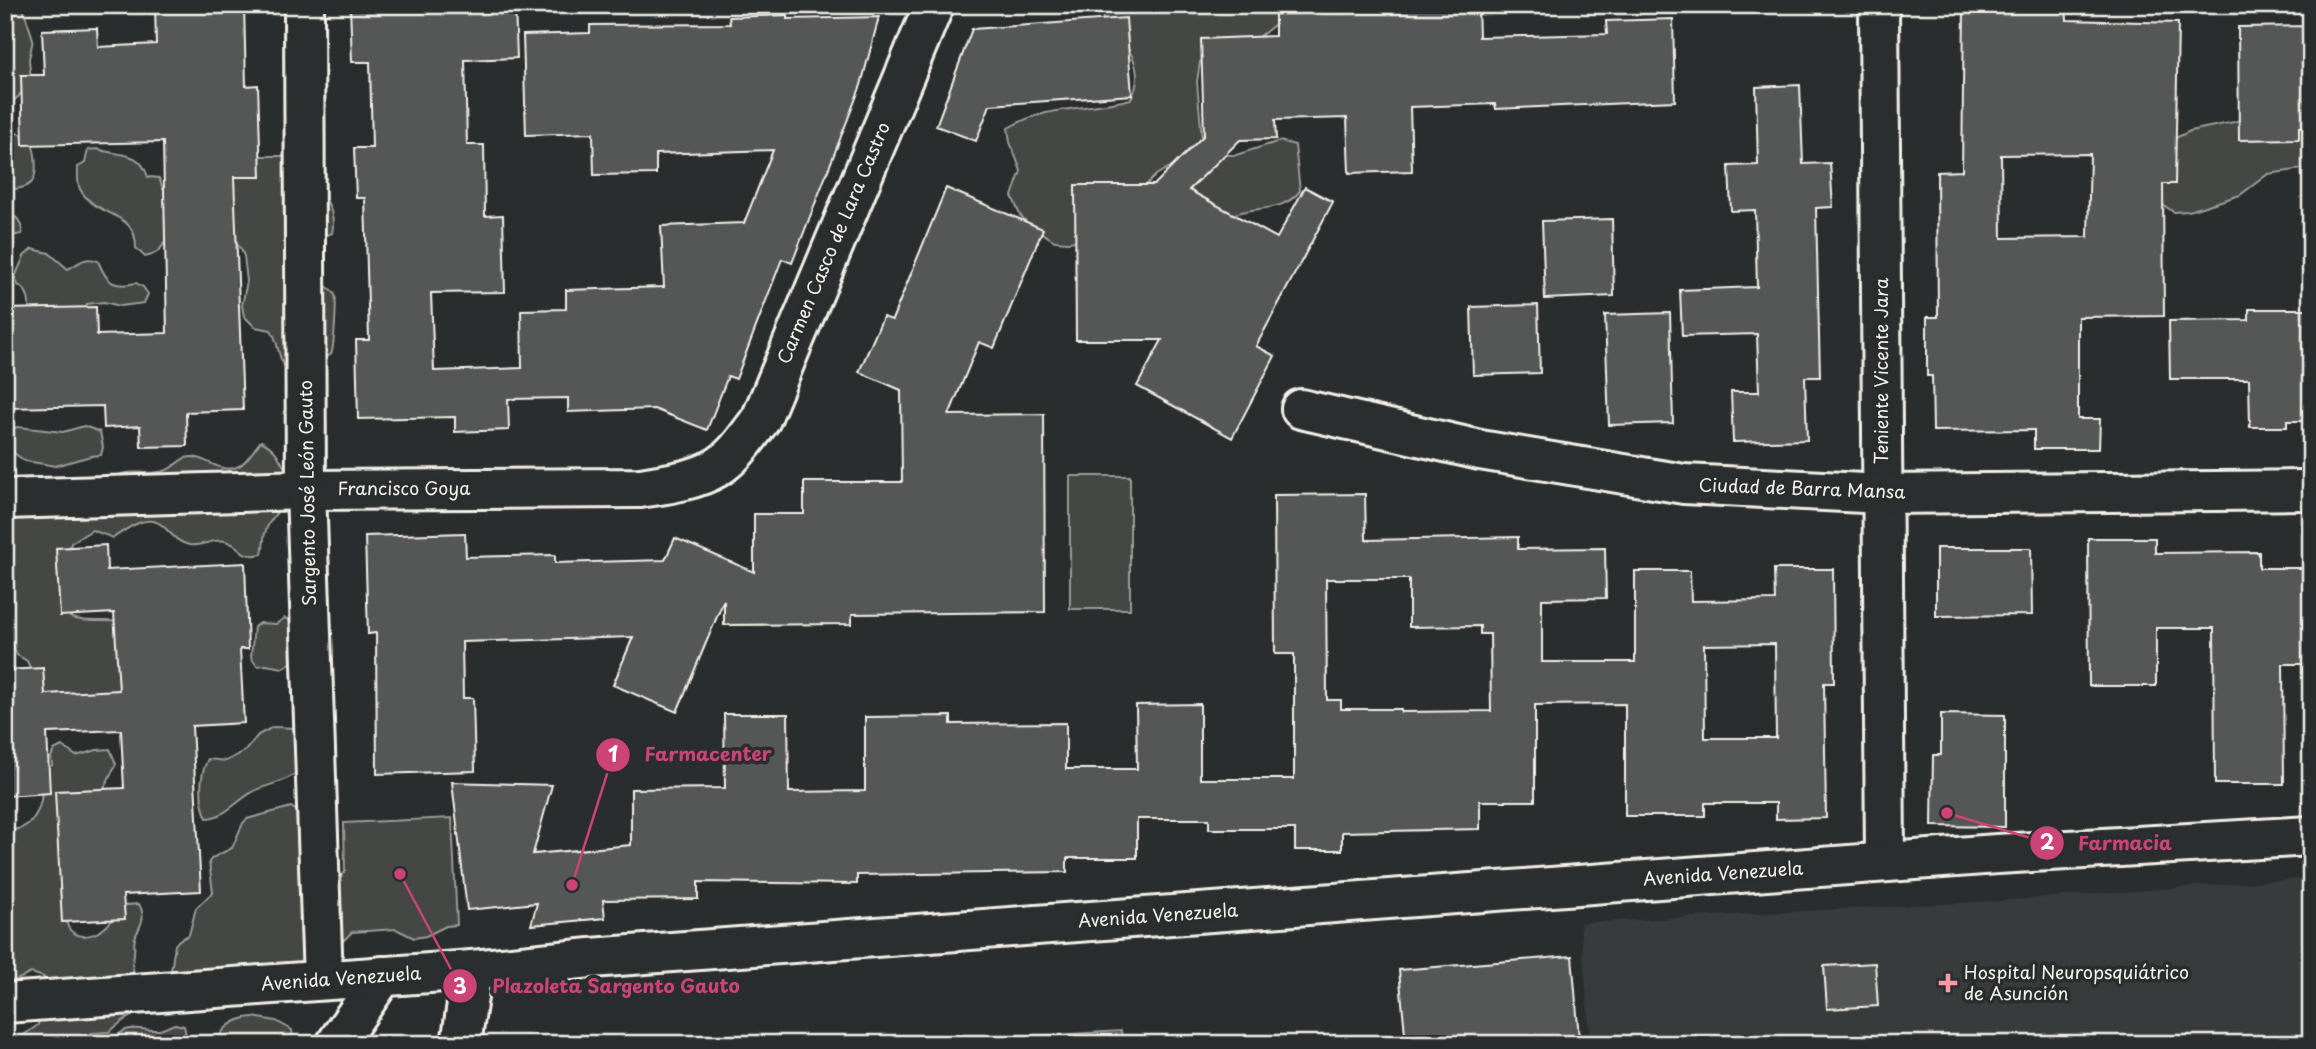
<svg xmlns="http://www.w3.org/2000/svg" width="2316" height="1049" viewBox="0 0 2316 1049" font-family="'Playpen Sans',sans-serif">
<rect width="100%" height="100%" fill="#2a2d2e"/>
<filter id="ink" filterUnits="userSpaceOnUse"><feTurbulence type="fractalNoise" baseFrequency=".0143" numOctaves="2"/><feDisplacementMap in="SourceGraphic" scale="14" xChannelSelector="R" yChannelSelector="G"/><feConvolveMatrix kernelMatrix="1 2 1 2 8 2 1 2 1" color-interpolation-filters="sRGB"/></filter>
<g filter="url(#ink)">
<!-- built -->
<path fill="#373a3a" d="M2311,878V1044H1591L1580,923L1998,901Z"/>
<!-- green -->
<g fill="#444645" stroke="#9c9c96" stroke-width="2">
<path d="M5,5H22L33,39L29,59L31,80L18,97L5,108Z"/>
<path d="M1104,5H1309L1304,10L1278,22L1250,44L1209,56L1200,62L1197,82L1202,139L1221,155H1236L1280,141L1295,145L1300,191C1285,209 1268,207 1246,211C1239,212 1231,215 1224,218L1191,195L1192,175L1181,168H1168L1156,175L1141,190L1082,240L1068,242L1055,241L1029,225L1020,215L1012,196L1021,171L1010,142L1008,128C1047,105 1089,110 1131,99C1142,79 1137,58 1122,41C1117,35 1109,30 1105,24C1103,20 1102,13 1100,8Z"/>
<path d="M2311,95V168L2268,174L2240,195L2189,211L2174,212L2163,205L2161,145L2190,131L2234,122Z"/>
<path d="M17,133C22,135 28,137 31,143C36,150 38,174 32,182C26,189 14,189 5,190V135Z"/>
<path d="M97,149C120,157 139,149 148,177L159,178L163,189L172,198C169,221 172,252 145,257L136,248C137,210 95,218 80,189C77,183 78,174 78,167L85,163L88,150Z"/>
<path d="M262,156H291C309,178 339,202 332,233L287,253C282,264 286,271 291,281L323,284C328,287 333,290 335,295C337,300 334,350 331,354C318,366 302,367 285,367C277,356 279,342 271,330L255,327L244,316L242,306L247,281L244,256L241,249L231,237L232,182L242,166L254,157Z"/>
<path d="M5,212C17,216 22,221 22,234L5,237Z"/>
<path d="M32,249L49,253L68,269C80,263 84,256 98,261C107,283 113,288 136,283L143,287L148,294L144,303L120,306L104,302L87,304L86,312L29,317C29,304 31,292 18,285L15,277L24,256Z"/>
<path d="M84,426L100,432L103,447L101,455L91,456L55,466L44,464L25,461L14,453L7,438L9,430L17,427L63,432Z"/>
<path d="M261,441C274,448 277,453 283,465C285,468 289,470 290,474C302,495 269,513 265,533C263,540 264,546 262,554C240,559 243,547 228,542C215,537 202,547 189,545C176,542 172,534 163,526C147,512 127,529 113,538L92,530L71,543C65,565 63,595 70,617C85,624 102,619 119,622L130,669L113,697L51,699L42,693L27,661L17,655L5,628V511L108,482C126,465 142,477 164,471C175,468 180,456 193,457C209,459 222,475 239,466C248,461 254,449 261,441Z"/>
<rect x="1070" y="476" width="60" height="133"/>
<path d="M285,618L295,623L293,661L283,668L266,665L257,666L251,657L254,627L259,623L276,624Z"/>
<path d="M273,727L295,728L298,772C286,782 270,784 256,790C239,798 226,817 207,818C199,801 199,775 208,759L226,761L245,751L258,735Z"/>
<path d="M62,746L76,756L97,750L110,749L116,764L105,786L66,918C68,948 108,936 115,913L127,905L139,904C147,919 140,924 135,938C133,946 136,954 132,963L141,1011L124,1020L109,1032L92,1033L85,1037L83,1044H17L21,1037L38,1025L41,1003L46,995L44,977L31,973L12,982L5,979V830C38,832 45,800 41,774L52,765L51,757L54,750Z"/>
<path d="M291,807L302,814L338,880L345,872L344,823L452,818L457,925L446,926L426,936L414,938L396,929L352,932L343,941L325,969L178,983L171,971L175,945L179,940L189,935L196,908L213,892L209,862L212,858L232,848L243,823L247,819Z"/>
<path d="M253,1017L276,1021L292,1030L293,1044H223L220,1035C228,1023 239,1018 253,1017Z"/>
<path d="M175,1024L184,1026L188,1044H110C127,1022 134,1030 158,1030C163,1030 170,1025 175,1024Z"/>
<path d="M1121,1031L1122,1044H956V1041Z"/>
</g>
<!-- building -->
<g fill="#555756" stroke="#f4f1e8" stroke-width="2" fill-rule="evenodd">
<path d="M155,5H244L246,86L258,85L261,177H234L243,410L186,412L187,446L141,447L140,426L104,428L103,406L5,408V309L96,307L97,335L167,333L163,142L23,145L21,75H44L42,30L97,28L98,47L156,44Z"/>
<path d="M350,5H515L517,58L465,60L467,145H484L485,216L503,215L505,292L431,293L434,371L522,368L521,310L566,309V290L664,287L661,226L744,223L773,150L656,154V174L594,175L593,133L526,135L523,35L590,33V25L730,24L729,17L787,15V19L879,17L861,85L792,263L782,259L736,379L728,376L707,430L654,409L568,412V398L508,399L509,430L455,432V417L358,419L356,340H369L365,198H356L354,148H372L370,62H352Z"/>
<path d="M1343,5H1478L1479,37L1607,34L1606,21L1673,19L1675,101L1496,109L1495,104L1410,107L1412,171L1349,173L1347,118L1275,120L1276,139L1240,140L1189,190L1277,238L1305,187L1333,202L1256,346L1275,356L1232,438L1137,386L1162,340H1076L1075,185H1154L1204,135L1201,39L1275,36V14L1343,12Z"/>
<path d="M1964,7H2066L2067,20L2178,23L2175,184H2163L2164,316L2078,317V419H2100L2099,449H2034V430L1933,431L1932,376H1927V317H1938L1937,172L1962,171ZM2090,154L2088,237L2002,238L2001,155Z"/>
<path d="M1126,18L1132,95L990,105L976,141L936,126L972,29Z"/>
<path d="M2311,26V127H2299V139L2239,140L2238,27Z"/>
<path d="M1800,85L1803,164L1830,163L1833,207L1816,208L1820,377H1805L1807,440L1733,442L1731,392H1759L1757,334L1682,336L1680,290L1757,287L1755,210L1731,211L1729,166L1758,165L1756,87Z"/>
<path d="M946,188L1043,229L994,348L979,342L949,415L1044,414L1045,612L852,614V624L724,625V600L677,712L613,685L633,637L462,642L463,698H473L475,771L377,774L376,633L368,634L365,536L465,533L466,557L555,555V563L665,560L675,538L754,572V514H804V482H902L901,390L859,372L883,317L892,320Z"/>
<path d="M1612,219L1614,296L1545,299L1542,221Z"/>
<path d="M1538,305L1540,373L1473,375L1471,307Z"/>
<path d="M2249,309H2311V421H2287V427H2250L2249,379H2170L2169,321L2249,320Z"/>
<path d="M1670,313L1673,423L1609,425L1605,315Z"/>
<path d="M1365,494L1366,540L1518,537V549L1605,548L1606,598L1542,599V662H1635V571H1690L1691,601L1775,600L1774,569H1833L1834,683H1824L1826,818L1776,819V803H1705V816H1625V704L1535,705V801H1480V829L1342,832V850H1295V829H1209V819H1137V858H1067V872L857,875V884L698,882V899L603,900L605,918L531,925L537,903L467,910L452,782L552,785L533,854L631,845V789L725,788L724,714H788L789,792L865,791V717L951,716V724L1066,723V769H1137L1136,705L1200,704V779H1294V654H1275L1274,495ZM1326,579H1409V627L1480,626V634H1490L1491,711L1401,712V709H1341V700H1327ZM1775,644L1776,738H1705L1704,645Z"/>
<path d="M2088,538H2155V553L2259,552V568H2311V664H2283L2284,784H2215L2214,628H2156V686H2089Z"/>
<path d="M106,545L107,570L245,563L248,649H240L244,723L192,726L201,891L123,895L125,919L62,922L55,791L124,788L121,730L47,733L50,793L5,796V670L43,668L45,694L119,690L114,613L60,616L56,548Z"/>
<path d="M1936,548H2031L2032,615L1936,616Z"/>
<path d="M1941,714L2005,715V827L1932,826L1933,755H1941Z"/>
<path d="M1572,956L1579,1038L1501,1044H1406L1399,970Z"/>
<path d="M1875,963L1878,1006L1827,1009L1824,966Z"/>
</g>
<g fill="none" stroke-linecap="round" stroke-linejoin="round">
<!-- minor casing -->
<g stroke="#f4f1e8" stroke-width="44">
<g id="minor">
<path d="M1879,5L1885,862"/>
<path d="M1301,409L1480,450L1684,484L1883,494L2311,490"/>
<path d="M5,499L306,490L640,488C665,484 694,481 716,468C735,457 748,436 761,419L934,5"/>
</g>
</g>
<!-- tertiary casing -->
<g stroke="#f4f1e8" stroke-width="44">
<g id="tertiary">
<path d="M304,5L306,490L323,980"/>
<path d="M336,1044L383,976"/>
<path d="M461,1044L472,970"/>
</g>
</g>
<!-- secondary casing -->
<g stroke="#f4f1e8" stroke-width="44">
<path id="secondary" d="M5,1003L472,970L591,958L1997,854L2311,836"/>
</g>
<!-- minor -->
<use href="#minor" stroke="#2a2d2e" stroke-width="38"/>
<!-- tertiary -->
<use href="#tertiary" stroke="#2a2d2e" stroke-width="38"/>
<!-- secondary -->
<use href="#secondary" stroke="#2a2d2e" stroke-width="38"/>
</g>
</g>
<!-- markers -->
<path fill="#ff9aa2" stroke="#2a2d2e" stroke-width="2.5" d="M1944.5 972.5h7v7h7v7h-7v7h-7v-7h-7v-7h7z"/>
<g text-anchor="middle" stroke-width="7" stroke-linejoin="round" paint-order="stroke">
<!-- street labels -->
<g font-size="18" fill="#f4f1e8" stroke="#2a2d2e">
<text transform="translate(834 243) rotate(-67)" y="6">Carmen Casco de Lara Castro</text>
<text transform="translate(1882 371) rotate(-90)" y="6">Teniente Vicente Jara</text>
<text x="404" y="495">Francisco Goya</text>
<text transform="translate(1802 489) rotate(2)" y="6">Ciudad de Barra Mansa</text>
<text transform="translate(308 493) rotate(-91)" y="6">Sargento José León Gauto</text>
<text transform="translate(1723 874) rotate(-4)" y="6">Avenida Venezuela</text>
<text transform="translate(1158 916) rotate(-4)" y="6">Avenida Venezuela</text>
<text transform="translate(341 979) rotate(-4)" y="6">Avenida Venezuela</text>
</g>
<!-- poi labels -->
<g font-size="18" fill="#f4f1e8" stroke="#2a2d2e" text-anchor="start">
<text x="1964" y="979">Hospital Neuropsquiátrico<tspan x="1964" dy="21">de Asunción</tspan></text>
</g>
</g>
<!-- callouts -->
<path fill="none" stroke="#cc4377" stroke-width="2.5" d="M572 885L613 755M1947 813L2047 843M400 874L460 986"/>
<g fill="#cc4377" stroke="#2a2d2e" stroke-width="2.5">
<circle cx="572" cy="885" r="7"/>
<circle cx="1947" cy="813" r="7"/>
<circle cx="400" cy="874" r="7"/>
<circle cx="613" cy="755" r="18"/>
<circle cx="2047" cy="843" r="18"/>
<circle cx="460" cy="986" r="18"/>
</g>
<g font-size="21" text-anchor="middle" font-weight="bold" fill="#fff">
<text x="613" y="762">1</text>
<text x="2047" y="850">2</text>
<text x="460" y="994">3</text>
</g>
<g font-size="19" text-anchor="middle" font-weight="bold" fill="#cc4377" stroke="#2a2d2e" stroke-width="7" stroke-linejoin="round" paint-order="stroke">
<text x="708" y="761">Farmacenter</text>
<text x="2125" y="850">Farmacia</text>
<text x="616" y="993">Plazoleta Sargento Gauto</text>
</g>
<!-- margin -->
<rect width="2316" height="1049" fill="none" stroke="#2a2d2e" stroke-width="28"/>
<rect x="14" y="14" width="2288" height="1021" fill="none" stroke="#f4f1e8" stroke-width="2.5" filter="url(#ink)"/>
</svg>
